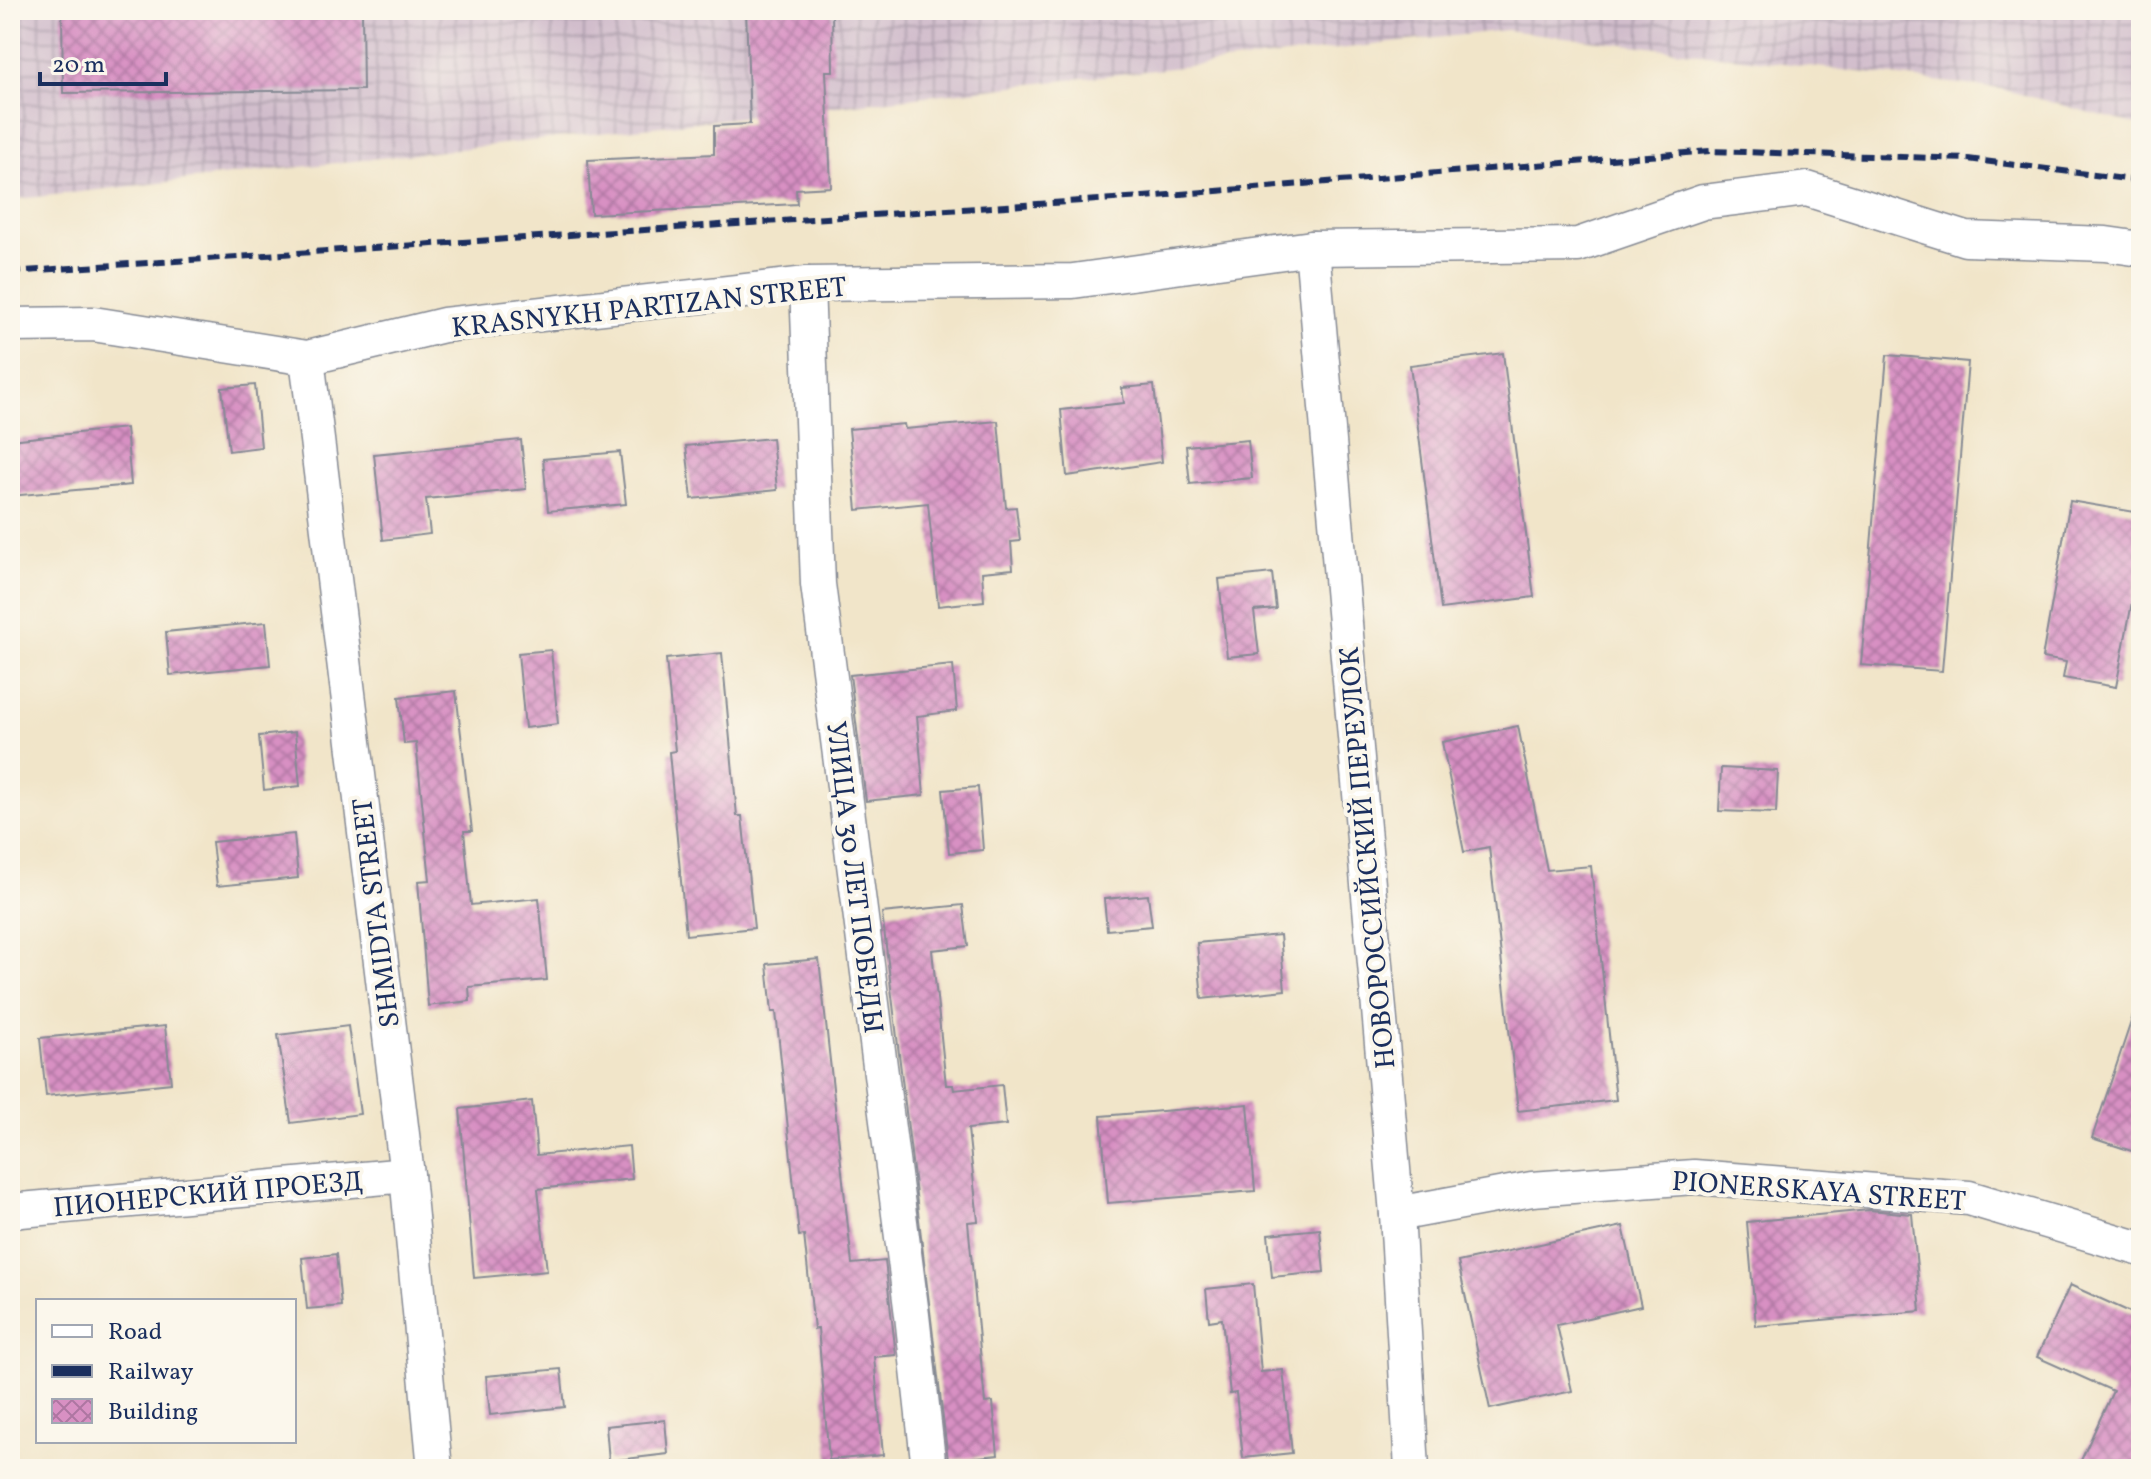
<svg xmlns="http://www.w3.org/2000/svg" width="2151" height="1479" viewBox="0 0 2151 1479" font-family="Vollkorn,serif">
<defs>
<pattern id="industrial-grid" width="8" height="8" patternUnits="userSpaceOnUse" patternTransform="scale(2)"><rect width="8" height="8" fill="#d1bdcc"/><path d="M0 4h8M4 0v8" fill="none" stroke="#a99aa9"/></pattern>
<pattern id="building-cross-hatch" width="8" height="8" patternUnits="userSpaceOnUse" patternTransform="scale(2)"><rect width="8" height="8" fill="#d890c3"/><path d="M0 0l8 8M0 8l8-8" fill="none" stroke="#ae76a2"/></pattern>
</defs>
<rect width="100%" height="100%" fill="#fbf7ec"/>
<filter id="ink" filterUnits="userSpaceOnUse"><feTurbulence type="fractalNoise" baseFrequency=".0125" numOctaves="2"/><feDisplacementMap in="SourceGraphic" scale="16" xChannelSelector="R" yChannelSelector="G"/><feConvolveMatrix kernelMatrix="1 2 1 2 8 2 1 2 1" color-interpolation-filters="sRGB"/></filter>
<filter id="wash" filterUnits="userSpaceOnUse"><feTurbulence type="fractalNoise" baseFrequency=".006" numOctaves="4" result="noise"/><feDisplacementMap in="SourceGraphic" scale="32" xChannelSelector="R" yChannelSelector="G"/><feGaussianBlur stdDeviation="1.8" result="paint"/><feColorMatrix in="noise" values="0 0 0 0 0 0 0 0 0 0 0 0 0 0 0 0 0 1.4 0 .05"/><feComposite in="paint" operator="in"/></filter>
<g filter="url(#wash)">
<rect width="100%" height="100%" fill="#f1e5c9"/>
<!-- industrial -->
<path fill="url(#industrial-grid)" d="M10,10H2141V126L2001,89L1506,30L10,200Z"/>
<g id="blocks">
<!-- building -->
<g fill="url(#building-cross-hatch)">
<path d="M62,10H362L363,90L63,93Z"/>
<path d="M746,10H832L833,71H826L831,187L796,189L797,204L591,214L588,160L714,154V126L750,124Z"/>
<path d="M1503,353L1534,597L1441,609L1410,365Z"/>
<path d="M1887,355L1968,362L1942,671L1861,665Z"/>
<path d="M255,385L261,447L229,451L222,388Z"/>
<path d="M1154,385L1162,462L1067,476L1061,410L1124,403L1122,388Z"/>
<path d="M998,421L1006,508L1016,507L1020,541L1011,542L1013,569L982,572L984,601L938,606L928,503L857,510L849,429L904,424L905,429Z"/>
<path d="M126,428L131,485L10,496V440Z"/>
<path d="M772,438L777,490L692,499L686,446Z"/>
<path d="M521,440L526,489L426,499L430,534L383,540L374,454Z"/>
<path d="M1248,440L1252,478L1190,484L1186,446Z"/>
<path d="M620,452L626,504L548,511L543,459Z"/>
<path d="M2070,501L2141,513V555L2116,687L2063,678L2066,662L2042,658Z"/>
<path d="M1272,573L1276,609L1254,611L1259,654L1227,657L1219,579Z"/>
<path d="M266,622L270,665L170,675L166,632Z"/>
<path d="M551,650L558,724L525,728L518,653Z"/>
<path d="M722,653L737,816H742L754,928L686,935L669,752L675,751L666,659Z"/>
<path d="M953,665L957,711L917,716L924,795L866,801L850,675Z"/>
<path d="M456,691L472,831H464L471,905L539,898L547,980L469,987L470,1001L428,1006L418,881L430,880L416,743L404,744L399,697Z"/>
<path d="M1518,726L1547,870L1591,866L1616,1100L1518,1111L1489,847L1464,852L1442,742Z"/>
<path d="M295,732L300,786L264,790L259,736Z"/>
<path d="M1721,768L1778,771L1776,813L1719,811Z"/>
<path d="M978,787L983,850L949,853L943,790Z"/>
<path d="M294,834L298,878L217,886L212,842Z"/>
<path d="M1148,895L1152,926L1107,930L1104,899Z"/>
<path d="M963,905L968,946L932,950L946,1085H953L954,1090L1002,1085L1006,1125L968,1129L978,1221L968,1222L985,1403L993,1402L998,1455L948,1460L882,913Z"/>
<path d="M1280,935L1285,990L1202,999L1197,943Z"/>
<path d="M819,959L852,1264L885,1261L896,1355L874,1357L883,1455L829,1460L818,1328L814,1329L804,1235L799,1236L776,1012H772L767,964Z"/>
<path d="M2135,1010L2141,1011V1154L2092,1138Z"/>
<path d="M165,1026L171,1083L46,1096L40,1038Z"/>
<path d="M348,1026L360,1114L291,1123L278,1035Z"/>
<path d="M532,1101L537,1155L629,1146L632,1179L538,1189L547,1271L474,1278L460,1109Z"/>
<path d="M1248,1104L1255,1191L1108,1203L1101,1116Z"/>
<path d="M1869,1210L1912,1214L1921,1311L1756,1326L1747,1222Z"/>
<path d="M1623,1226L1641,1306L1557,1325L1572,1391L1490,1409L1458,1262Z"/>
<path d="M1320,1229L1324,1272L1272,1277L1268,1234Z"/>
<path d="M336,1254L341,1306L307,1309L302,1258Z"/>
<path d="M1253,1284L1261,1372L1283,1370L1292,1453L1243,1458L1236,1393L1230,1394L1222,1319L1209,1321L1206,1289Z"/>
<path d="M2070,1285L2141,1317V1469H2077L2113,1391L2037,1357Z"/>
<path d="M561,1369L565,1407L490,1415L486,1376Z"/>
<path d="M665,1420L668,1454L609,1461L606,1426Z"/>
</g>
</g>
</g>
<g filter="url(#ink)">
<use href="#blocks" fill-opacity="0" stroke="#868a94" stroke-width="2"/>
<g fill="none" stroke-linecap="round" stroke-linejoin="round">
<!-- minor casing -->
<g stroke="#868a94" stroke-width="37">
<g id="minor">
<path d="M1312,248L1397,1214L1412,1469"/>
<path d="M807,284L818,584L912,1315L929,1469"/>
<path d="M10,325L93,324L307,358L444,325L807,284L1073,281L1312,248L1578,245L1703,202L1807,189L1966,239L2106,244L2141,249"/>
<path d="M307,358L407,1175L435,1469"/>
<path d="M10,1211L407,1175"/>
<path d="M1397,1214L1532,1189L1694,1177L1969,1198L2141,1249"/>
</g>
</g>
<!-- minor -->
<use href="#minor" stroke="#fff" stroke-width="34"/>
<!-- rail -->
<path stroke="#1b2f5e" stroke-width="6" stroke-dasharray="12 6" stroke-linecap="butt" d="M10,272L1143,197L1710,151L1968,159L2141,181"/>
</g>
</g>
<g text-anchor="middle" stroke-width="8" stroke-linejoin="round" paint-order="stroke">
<!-- street labels -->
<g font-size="28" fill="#1b2f5e" stroke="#fbf7ec">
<text transform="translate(649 306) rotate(-6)" y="10">KRASNYKH PARTIZAN STREET</text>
<text transform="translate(1366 858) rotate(-95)" y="10">НОВОРОССИЙСКИЙ ПЕРЕУЛОК</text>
<text transform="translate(856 877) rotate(83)" y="10">УЛИЦА 30 ЛЕТ ПОБЕДЫ</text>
<text transform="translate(375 913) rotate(-97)" y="10">SHMIDTA STREET</text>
<text transform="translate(1819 1190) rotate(4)" y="10">PIONERSKAYA STREET</text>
<text transform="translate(208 1193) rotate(-5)" y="10">ПИОНЕРСКИЙ ПРОЕЗД</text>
</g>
</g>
<!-- margin -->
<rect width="2151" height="1479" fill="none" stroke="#fbf7ec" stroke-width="40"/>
<!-- legend -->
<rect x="36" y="1299" width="260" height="144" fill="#fbf7ec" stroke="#a1a7b3" stroke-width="2"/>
<rect x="52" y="1325" width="40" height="12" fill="#ffffff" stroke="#a1a7b3" stroke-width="2"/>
<text x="108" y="1339" font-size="24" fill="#1b2f5e">Road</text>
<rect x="52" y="1365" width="40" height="12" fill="#1b2f5e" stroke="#a1a7b3" stroke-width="2"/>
<text x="108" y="1379" font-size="24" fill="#1b2f5e">Railway</text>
<rect x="52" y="1399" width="40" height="24" fill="url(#building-cross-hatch)" stroke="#a1a7b3" stroke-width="2"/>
<text x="108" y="1419" font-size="24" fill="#1b2f5e">Building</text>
<!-- scale -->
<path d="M40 72v12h126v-12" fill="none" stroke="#1b2f5e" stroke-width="4"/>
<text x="52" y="72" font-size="24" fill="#1b2f5e" stroke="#fbf7ec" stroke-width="6" paint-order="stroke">20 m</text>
</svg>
